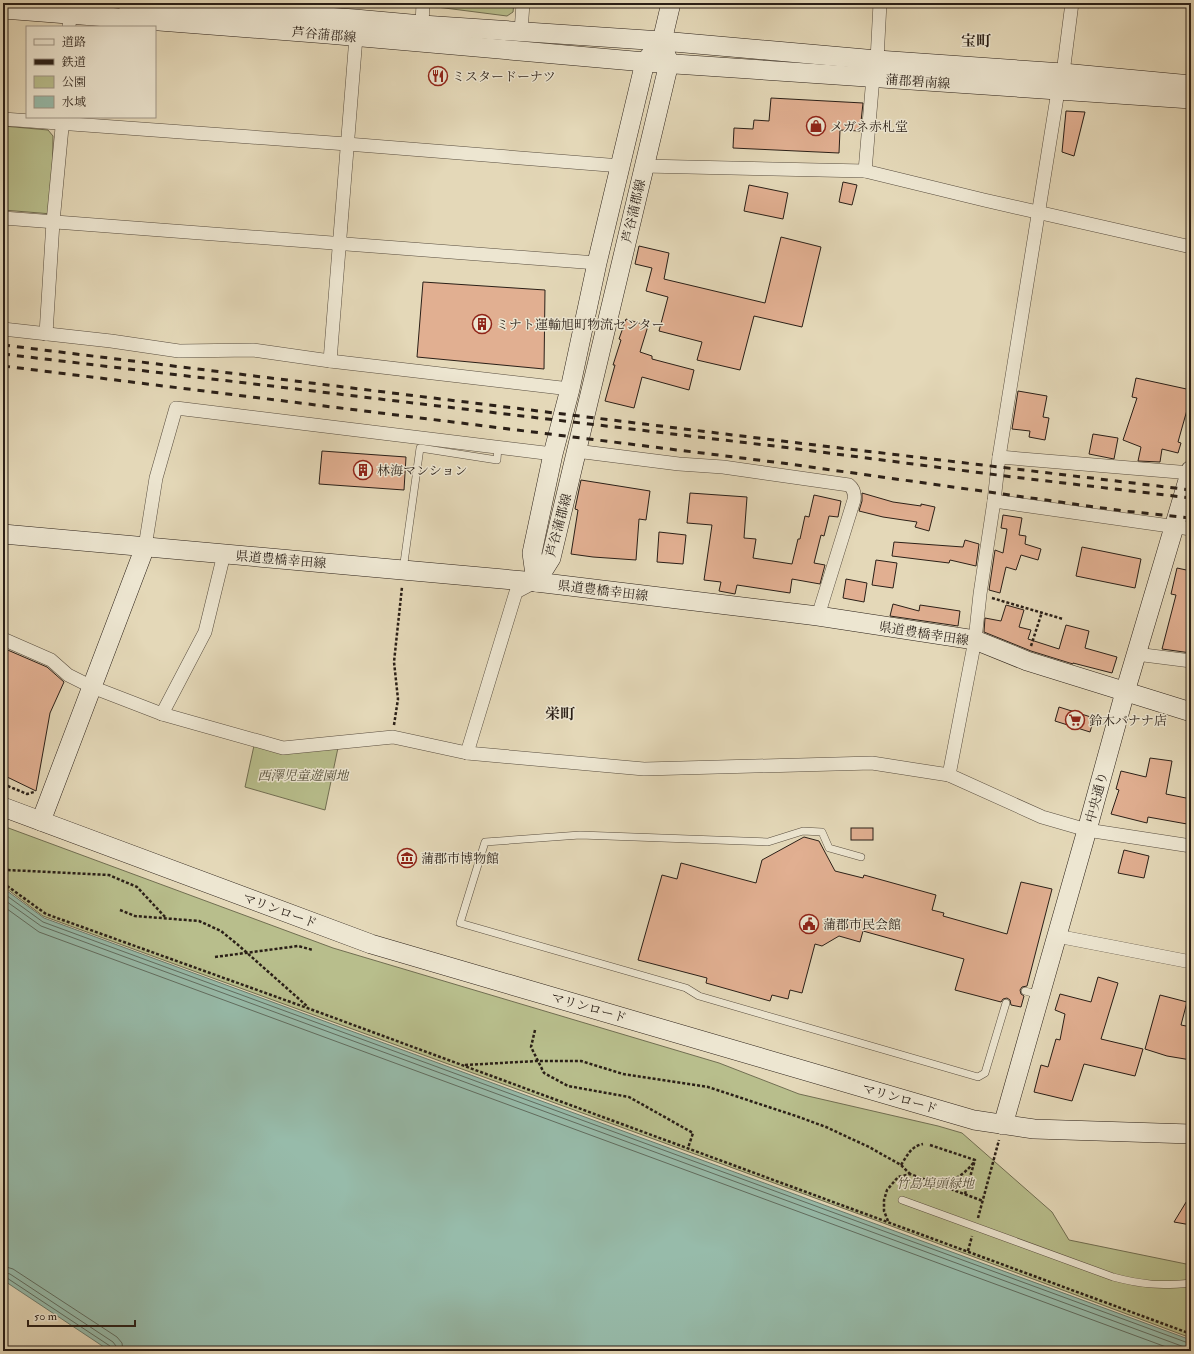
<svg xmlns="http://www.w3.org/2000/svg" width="1194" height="1354" viewBox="0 0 1194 1354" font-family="'IM FELL Double Pica','Noto Serif JP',serif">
<rect width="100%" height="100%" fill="#e4d8b8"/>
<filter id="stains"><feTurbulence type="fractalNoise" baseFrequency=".005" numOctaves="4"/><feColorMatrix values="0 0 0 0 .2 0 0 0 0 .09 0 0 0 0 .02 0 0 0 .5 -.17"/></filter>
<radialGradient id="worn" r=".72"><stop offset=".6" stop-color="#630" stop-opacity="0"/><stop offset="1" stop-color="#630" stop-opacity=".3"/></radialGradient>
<!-- green -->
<g fill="#b8be8c" stroke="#716e52">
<path d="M430,3H514L513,12L507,16L429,6Z"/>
<path d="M3,126L48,130L53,136L52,214L3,210Z"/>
<path d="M255,741L283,748L339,743L325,810L245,787Z"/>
<path d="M3,826L333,948L719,1063L799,1094L938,1126L962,1133L1052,1212L1069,1240L1191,1265V1338L867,1217L43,916L3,886Z"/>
</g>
<!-- water -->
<path fill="#97bbaa" stroke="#6b7d6f" d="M3,888L44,918L1191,1340V1351H110L3,1280Z"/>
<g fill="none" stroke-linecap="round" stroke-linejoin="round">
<!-- shore -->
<g stroke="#606d60" stroke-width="1">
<path d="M3,893L43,922L1191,1344"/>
<path d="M3,899L41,926L1187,1348L1191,1349"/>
<path d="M3,906L39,932L1177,1351"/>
<path d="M3,1266L13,1269L117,1337L122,1343L123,1351"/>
<path d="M3,1272L10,1274L113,1342L116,1346L117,1351"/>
<path d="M3,1277L7,1278L110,1346L112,1351"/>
</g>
</g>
<!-- building -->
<g fill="#e1af91" stroke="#2a1f17">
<path d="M771,98L863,103L860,131L840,130L839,153L733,148L734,128L753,129L754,120L769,121Z"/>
<path d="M1066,111L1085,112L1074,156L1062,152Z"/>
<path d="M843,182L857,185L852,205L839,202Z"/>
<path d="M749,185L788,193L783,219L744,211Z"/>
<path d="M781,237L821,247L802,327L754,316L740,370L697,360L702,342L659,331L668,297L646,291L652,268L635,264L639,246L669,253L664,279L668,280L765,303Z"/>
<path d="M423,282L545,290L544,369L417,357Z"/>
<path d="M626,319L648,326L640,352L652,356V359L694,370L689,390L642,377L634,408L605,401L615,365H613L621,340L619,339Z"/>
<path d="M1136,378L1191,390L1188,411L1187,410L1178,442L1181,443L1178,453L1162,449L1160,462L1138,461L1141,447L1123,440L1137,398L1132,397Z"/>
<path d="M1018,391L1047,396L1043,417L1049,418L1045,440L1029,437L1030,431L1012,429Z"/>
<path d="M1093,434L1118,438L1114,459L1089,454Z"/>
<path d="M322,451L406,457L404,490L319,484Z"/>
<path d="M581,480L650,491L646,520L639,519L636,560L593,557L571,554L578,510L575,509Z"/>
<path d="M690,493L747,497L744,538L756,539L753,558L792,564L798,539H800L805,516L809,517L814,495L841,501L838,517L829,516L824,536L821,535L814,563L825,565L820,584L792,579L790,593L737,585L735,594L719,591L721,582L704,580L712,525L687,523Z"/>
<path d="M862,493L893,502L921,506V504L935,507L929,531L915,527L917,522L883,517L859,511L862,501Z"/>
<path d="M1003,515L1022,518L1019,535L1026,536L1025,544L1041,549L1038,560L1021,555L1016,570L1006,567L1000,593L989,590L995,550L1003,553L1007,529L1001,528Z"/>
<path d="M659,532L686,535L683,564L657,562Z"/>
<path d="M965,540L979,544L976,566L950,560L949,563L892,556L894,542L963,547Z"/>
<path d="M1082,547L1141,559L1135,588L1076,576Z"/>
<path d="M876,560L897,563L893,588L872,585Z"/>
<path d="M1177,568L1191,571V653L1162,649L1176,595L1171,594Z"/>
<path d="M846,579L867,583L864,602L843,598Z"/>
<path d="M893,604L919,611L920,605L960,611L958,626L890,616Z"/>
<path d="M1006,605L1024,610L1019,627L1031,630L1028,639L1059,649L1066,625L1089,631L1085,648L1117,657L1112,673L1073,663V664L1031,651L984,632L985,618L1001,621Z"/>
<path d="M3,648L47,667L64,682L50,713L36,791L3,775Z"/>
<path d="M1059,707L1094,718L1090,732L1055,721Z"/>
<path d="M1150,758L1172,761L1166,794L1191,799L1187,824L1148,817L1147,823L1111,814L1119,790L1116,789L1121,771L1146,777Z"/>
<rect x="851" y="828" width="22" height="12"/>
<path d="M804,837L819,841L835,871L863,878L864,875L936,895L932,910L944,913L943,916L1007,934L1021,882L1052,889L1027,986L1022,987L1020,990L1021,994L1024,996L1021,1007L1011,1005L1010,1000L1007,998L1003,999L1001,1002L955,990L964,959L863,931L860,942L839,936L822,946L815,944L802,993L790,990L788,999L772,995L770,1001L706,983L707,978L638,960L662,875L677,879L681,863L756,883L762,860Z"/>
<path d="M1124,850L1149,856L1144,878L1118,873Z"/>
<path d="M1098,977L1118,983L1101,1039L1143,1049L1135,1076L1084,1064L1072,1101L1034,1092L1041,1065L1048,1067L1056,1039L1060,1040L1065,1014L1055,1010L1060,994L1091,1002Z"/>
<path d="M1160,995L1187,1002L1181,1025L1191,1027V1060L1167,1056L1145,1049Z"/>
<path d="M1191,1194V1225L1174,1222Z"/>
</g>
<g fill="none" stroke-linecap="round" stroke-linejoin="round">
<!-- lane casing -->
<g stroke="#584d3f" stroke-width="8">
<g id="lane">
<path d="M403,570L420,448L497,460L498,446"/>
<path d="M861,857L829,848L822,832L803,831L768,842L580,835L485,842L460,923L686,988L699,996L978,1077L985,1073L1006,1003"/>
<path d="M1025,991L1040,995"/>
<path d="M902,1200L1113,1277C1143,1285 1161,1286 1191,1283"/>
</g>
</g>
<!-- street casing -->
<g stroke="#584d3f" stroke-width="14">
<g id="street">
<path d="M422,25L423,3"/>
<path d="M69,27L70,14"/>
<path d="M521,32L523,3"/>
<path d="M877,60L880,3"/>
<path d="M3,119L347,144L621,166"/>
<path d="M644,166L865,171L984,200L1191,247"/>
<path d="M865,171L873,77"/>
<path d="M3,218L597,263"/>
<path d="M3,329L111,341L179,351L253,350L330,361L570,389"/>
<path d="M46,334L53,222L63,117"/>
<path d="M330,361L356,37"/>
<path d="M576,451L679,464L723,467L849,485C854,489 855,494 854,500L818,616"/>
<path d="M999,457L1191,473"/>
<path d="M994,501L1191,529"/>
<path d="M145,547L156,478L176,408L553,454"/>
<path d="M3,639L51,660L68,675L92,687L162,714L283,748L393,737L467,753L644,769L872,763L949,775L1042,817L1087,830L1191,846"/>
<path d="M1136,654L1191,661"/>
<path d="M162,714L205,632L224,554"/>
<path d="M467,753L516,592L535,582"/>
<path d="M949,775L975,640L980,594L994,501L999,457L1058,91L1063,73L1072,3"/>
<path d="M1057,936L1191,962"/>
</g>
</g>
<!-- secondary casing -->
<g stroke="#2a1f17" stroke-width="20">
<g id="secondary">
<path d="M127,3L355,19L422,25L662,41L877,60L1063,73L1191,85"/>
<path d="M3,9L328,34L645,62L1191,99"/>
<path d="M3,534L536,582L818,616L975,640L1027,661L1191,712"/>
<path d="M536,582L532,553L553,454L570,389L597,263L645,62L662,41L671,3"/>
<path d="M536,582L551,558L669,63L665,52"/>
<path d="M3,807L371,944L974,1120L1034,1129L1191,1134"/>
<path d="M41,821L145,547"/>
<path d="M1003,1125L1087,830L1125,692L1191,470"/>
</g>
</g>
<!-- path -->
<g stroke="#2a1f17" stroke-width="2.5" stroke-dasharray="3 2" stroke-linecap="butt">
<path d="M992,598L1063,619"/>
<path d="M1031,646L1042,612"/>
<path d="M394,725L398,699L394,662L402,587"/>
<path d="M3,784L27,794L34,792"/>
<path d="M3,868L8,870L109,875L137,887L166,918"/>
<path d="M3,883L46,914L310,1009L1191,1334"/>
<path d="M120,910L135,916L199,921L221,931L237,944L308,1007"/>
<path d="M215,957L298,946L313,950"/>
<path d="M535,1030L531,1047L544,1073L568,1086L629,1097L693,1133L688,1148"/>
<path d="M465,1065L537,1061H581L623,1074L708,1087L796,1116L826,1127L869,1147L901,1165L910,1174"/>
<path d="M930,1145L975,1160L965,1194"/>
<path d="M901,1165C907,1156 911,1146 923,1144"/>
<path d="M937,1183C955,1180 962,1177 974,1162"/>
<path d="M978,1218L999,1140"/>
<path d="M888,1221L884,1211V1200L887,1190L898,1177L910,1174L983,1201"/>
<path d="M968,1251L972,1236"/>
</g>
<!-- lane -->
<use href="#lane" stroke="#ede6d1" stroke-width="7"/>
<!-- street -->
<use href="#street" stroke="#ede6d1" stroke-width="13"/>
<!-- secondary -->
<use href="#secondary" stroke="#ede6d1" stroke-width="19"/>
<!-- rail -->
<g stroke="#2a1f17" stroke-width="3" stroke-dasharray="7 7" stroke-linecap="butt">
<path d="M3,345L782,441L1191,490"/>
<path d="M3,354L782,447L1013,477L1191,498"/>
<path d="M3,366L782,463L1124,511L1191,518"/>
</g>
</g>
<!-- icons -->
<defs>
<g id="restaurant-ring" transform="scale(1)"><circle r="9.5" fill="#ede6d1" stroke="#8f2418" stroke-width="1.5"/><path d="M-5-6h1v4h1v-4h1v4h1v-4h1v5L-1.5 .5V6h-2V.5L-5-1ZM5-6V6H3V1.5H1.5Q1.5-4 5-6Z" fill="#8f2418"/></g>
<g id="shop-ring" transform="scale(1)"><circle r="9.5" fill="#ede6d1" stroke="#8f2418" stroke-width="1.5"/><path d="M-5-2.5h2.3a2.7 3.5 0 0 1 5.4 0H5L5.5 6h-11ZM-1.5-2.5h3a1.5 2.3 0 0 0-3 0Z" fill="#8f2418"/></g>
<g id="building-ring" transform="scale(1)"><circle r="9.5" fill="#ede6d1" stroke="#8f2418" stroke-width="1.5"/><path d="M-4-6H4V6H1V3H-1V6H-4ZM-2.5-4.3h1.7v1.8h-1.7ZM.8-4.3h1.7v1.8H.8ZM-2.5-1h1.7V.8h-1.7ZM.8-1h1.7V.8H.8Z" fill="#8f2418"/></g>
<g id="supermarket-ring" transform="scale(1)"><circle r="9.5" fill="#ede6d1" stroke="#8f2418" stroke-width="1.5"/><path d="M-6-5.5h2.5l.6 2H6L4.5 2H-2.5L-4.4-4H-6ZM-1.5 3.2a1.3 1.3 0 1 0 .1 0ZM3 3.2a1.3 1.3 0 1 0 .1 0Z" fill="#8f2418"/></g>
<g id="museum-ring" transform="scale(1)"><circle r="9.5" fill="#ede6d1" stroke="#8f2418" stroke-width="1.5"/><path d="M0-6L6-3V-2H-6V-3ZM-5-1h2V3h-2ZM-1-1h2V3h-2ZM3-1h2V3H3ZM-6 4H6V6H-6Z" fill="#8f2418"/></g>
<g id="civic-ring" transform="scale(1)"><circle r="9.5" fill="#ede6d1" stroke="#8f2418" stroke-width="1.5"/><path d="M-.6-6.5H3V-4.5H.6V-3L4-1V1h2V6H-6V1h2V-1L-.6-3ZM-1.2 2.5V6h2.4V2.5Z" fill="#8f2418"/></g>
</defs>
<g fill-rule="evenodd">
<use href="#restaurant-ring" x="438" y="76"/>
<use href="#shop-ring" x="816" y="126"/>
<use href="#building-ring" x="482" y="324"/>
<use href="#building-ring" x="363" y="470"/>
<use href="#supermarket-ring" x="1075" y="720"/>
<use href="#museum-ring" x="407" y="858"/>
<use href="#civic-ring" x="809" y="924"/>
</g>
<g text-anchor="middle" stroke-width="3" stroke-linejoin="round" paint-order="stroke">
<!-- street labels -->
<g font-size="13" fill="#2a1f17" stroke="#ede6d1">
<text transform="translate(324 34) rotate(5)" y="5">芦谷蒲郡線</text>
<text transform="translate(918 81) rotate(4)" y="5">蒲郡碧南線</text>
<text transform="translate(633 211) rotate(-77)" y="5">芦谷蒲郡線</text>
<text transform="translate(558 525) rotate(-75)" y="5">芦谷蒲郡線</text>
<text transform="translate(281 559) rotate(5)" y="5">県道豊橋幸田線</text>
<text transform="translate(603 590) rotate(7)" y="5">県道豊橋幸田線</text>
<text transform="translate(924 633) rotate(9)" y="5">県道豊橋幸田線</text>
<text transform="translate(1096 797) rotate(-75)" y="5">中央通り</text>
<text transform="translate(280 910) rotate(20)" y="5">マリンロード</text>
<text transform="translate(589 1007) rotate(16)" y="5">マリンロード</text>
<text transform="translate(900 1098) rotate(16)" y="5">マリンロード</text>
</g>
<!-- poi labels -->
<g font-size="13" fill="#2a1f17" stroke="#ede6d1" text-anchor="start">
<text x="452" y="81">ミスタードーナツ</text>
<text x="830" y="131">メガネ赤札堂</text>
<text x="496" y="329">ミナト運輸旭町物流センター</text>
<text x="377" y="475">林海マンション</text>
<text x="1089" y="725">鈴木バナナ店</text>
<text x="421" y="863">蒲郡市博物館</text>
<text x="823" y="929">蒲郡市民会館</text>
</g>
<!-- park labels -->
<g font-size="13" font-style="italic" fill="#554f3a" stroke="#ede6d1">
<text x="303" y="780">西澤児童遊園地</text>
<text x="935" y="1188">竹島埠頭緑地</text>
</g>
<!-- quarter labels -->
<g font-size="15" font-weight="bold" fill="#2a1f17" stroke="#ede6d1">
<text x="976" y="46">宝町</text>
<text x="560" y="719">栄町</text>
</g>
</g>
<!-- margin -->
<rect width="1194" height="1354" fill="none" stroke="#e4d8b8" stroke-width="16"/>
<rect x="4" y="4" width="1186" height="1346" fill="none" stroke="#2a1f17" stroke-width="2"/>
<rect x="8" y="8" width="1178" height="1338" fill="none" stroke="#2a1f17"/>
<!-- legend -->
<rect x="26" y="26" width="130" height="92" fill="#ede6d1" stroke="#9f9687"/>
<rect x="34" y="39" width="20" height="6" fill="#ede6d1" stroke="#9f9687"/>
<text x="62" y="46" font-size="12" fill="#2a1f17">道路</text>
<rect x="34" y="59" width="20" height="6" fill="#2a1f17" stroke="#9f9687"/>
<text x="62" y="66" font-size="12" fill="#2a1f17">鉄道</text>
<rect x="34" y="76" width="20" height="12" fill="#b8be8c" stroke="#9f9687"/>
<text x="62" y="86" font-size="12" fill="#2a1f17">公園</text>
<rect x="34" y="96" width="20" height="12" fill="#97bbaa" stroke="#9f9687"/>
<text x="62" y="106" font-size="12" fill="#2a1f17">水域</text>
<!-- scale -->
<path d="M28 1320v6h107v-6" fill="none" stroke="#2a1f17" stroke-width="2"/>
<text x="34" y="1320" font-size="12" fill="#2a1f17" stroke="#ede6d1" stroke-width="3" paint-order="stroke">50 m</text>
<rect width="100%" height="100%" filter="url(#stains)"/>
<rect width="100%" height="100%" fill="url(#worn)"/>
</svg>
